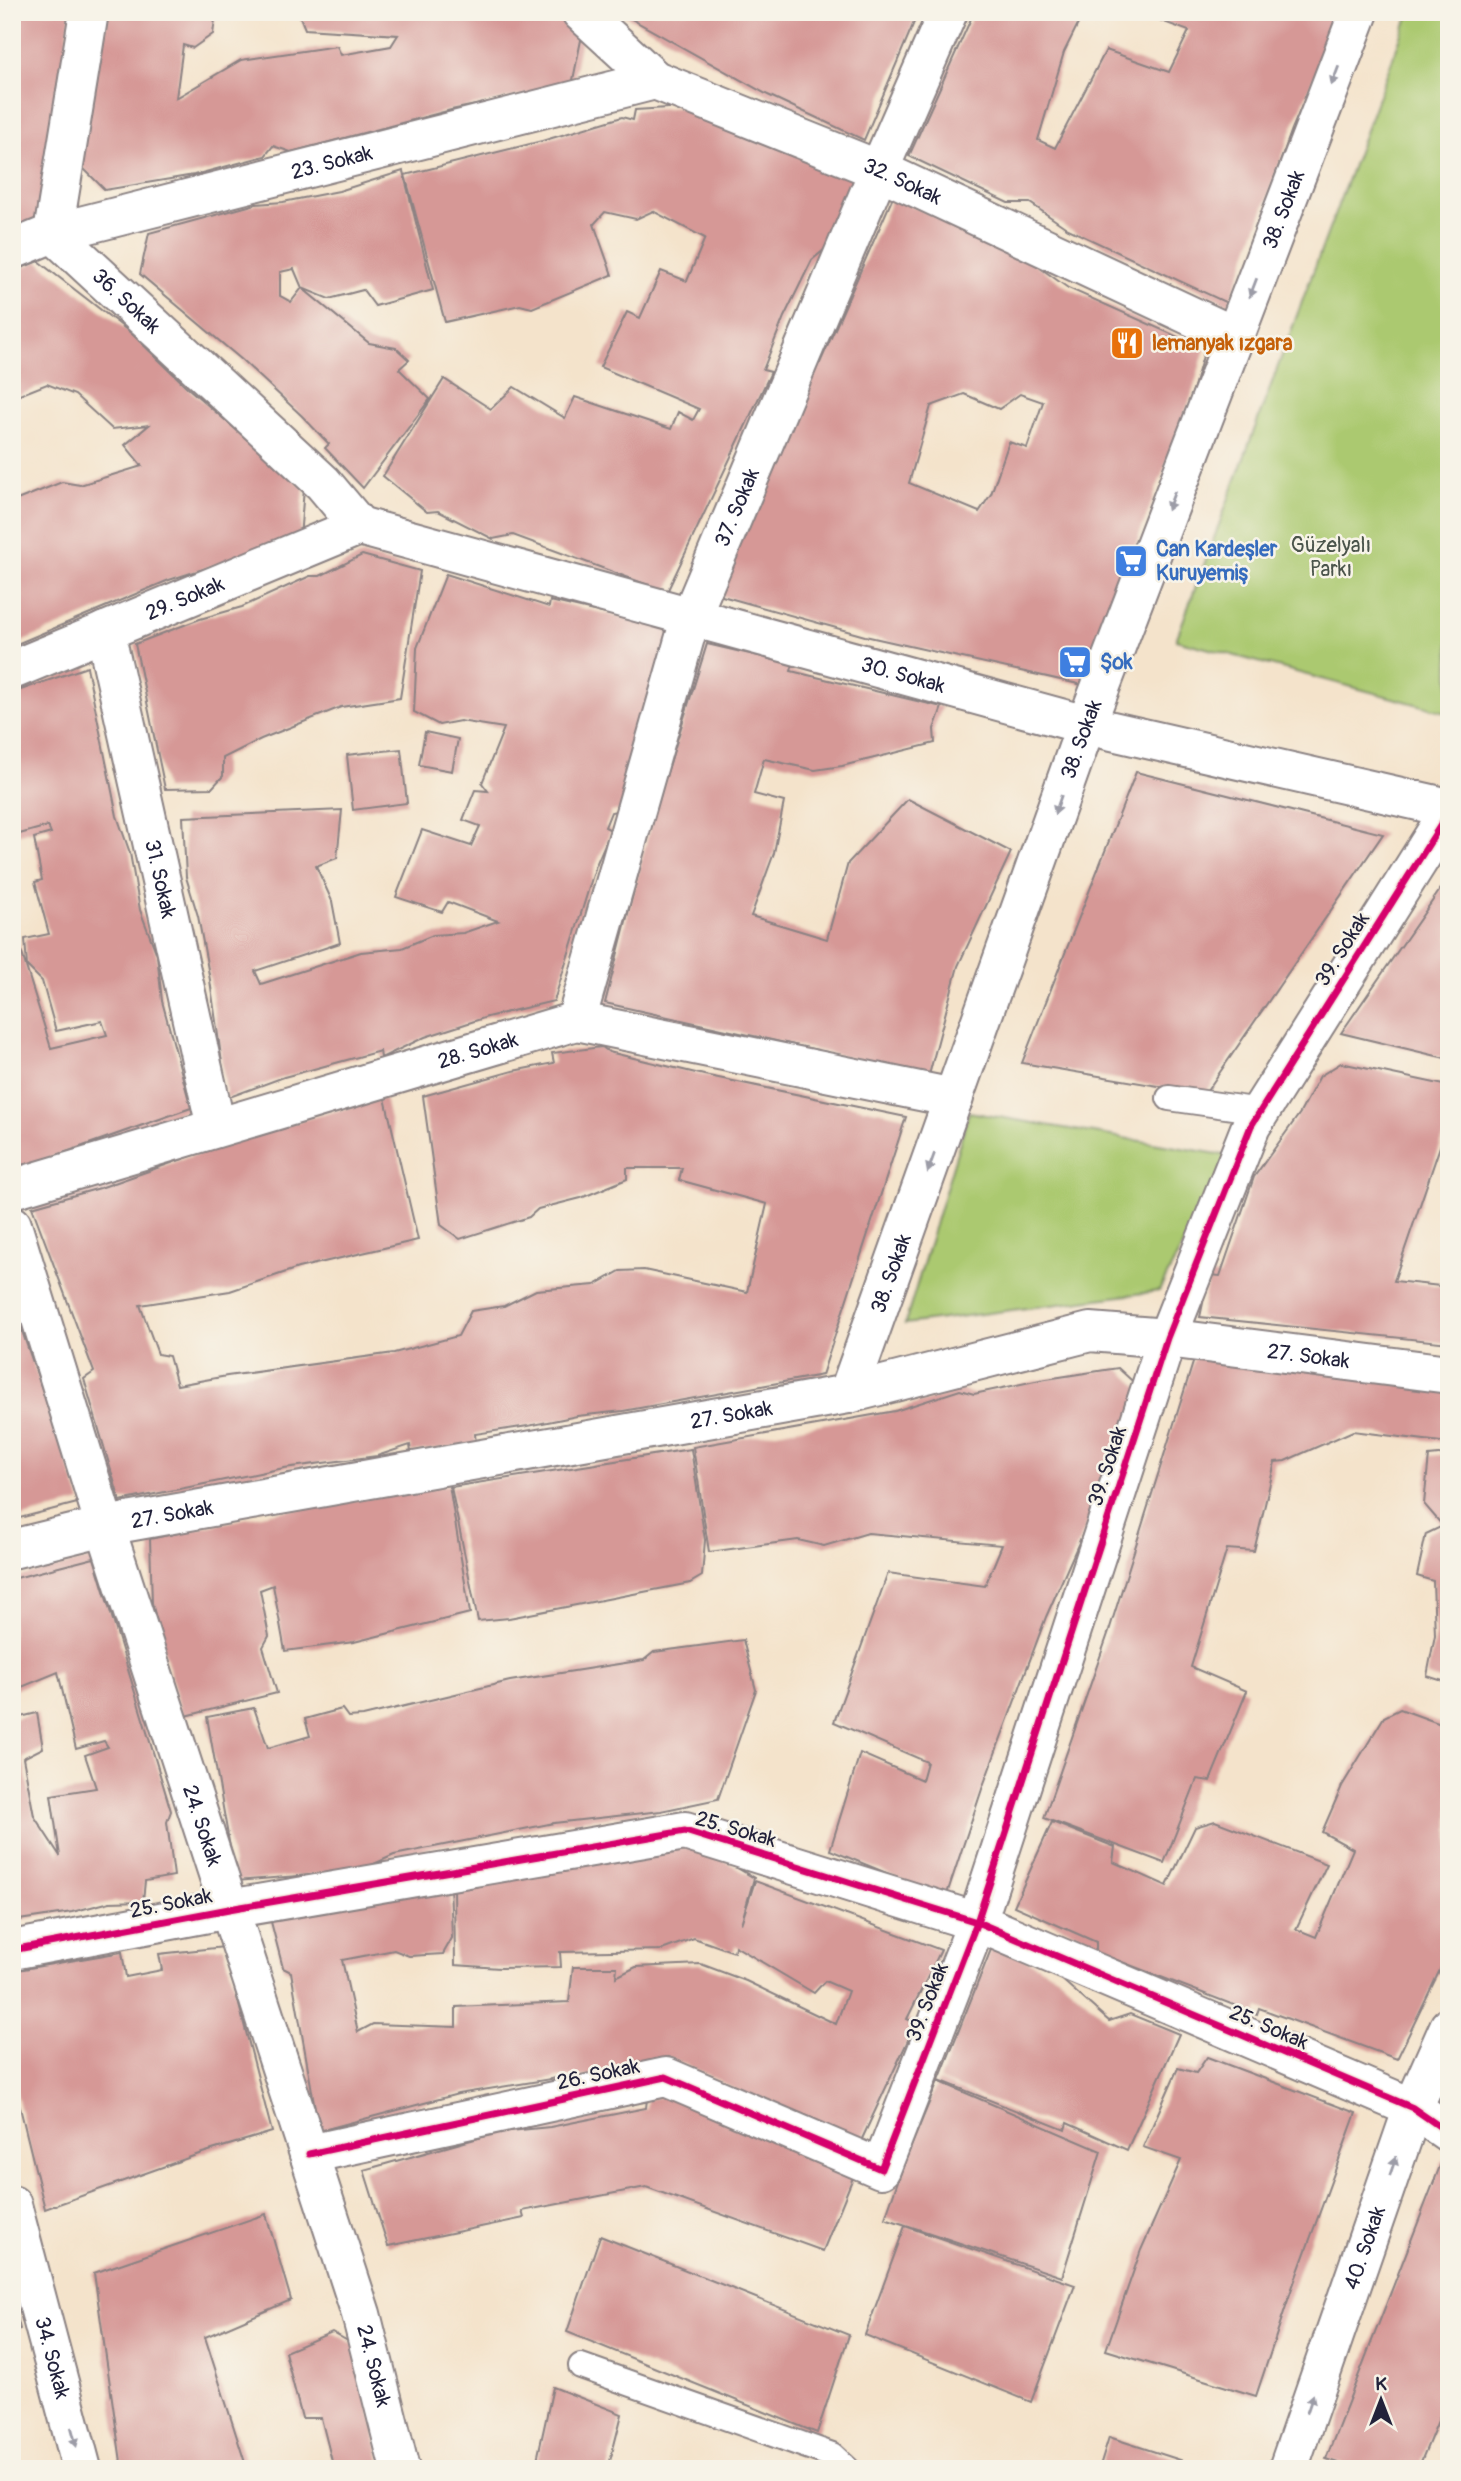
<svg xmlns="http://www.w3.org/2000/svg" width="1461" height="2481" viewBox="0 0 1461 2481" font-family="Pangolin,sans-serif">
<rect width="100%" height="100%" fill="#f7f3e8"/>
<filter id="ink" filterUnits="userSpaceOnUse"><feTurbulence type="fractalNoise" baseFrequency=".0143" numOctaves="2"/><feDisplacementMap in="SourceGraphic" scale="14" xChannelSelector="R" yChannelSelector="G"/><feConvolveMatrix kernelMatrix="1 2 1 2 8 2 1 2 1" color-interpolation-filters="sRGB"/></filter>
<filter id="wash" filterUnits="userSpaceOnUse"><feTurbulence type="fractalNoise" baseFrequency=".00686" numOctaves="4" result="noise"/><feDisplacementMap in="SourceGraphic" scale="28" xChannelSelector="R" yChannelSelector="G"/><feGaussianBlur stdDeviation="1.57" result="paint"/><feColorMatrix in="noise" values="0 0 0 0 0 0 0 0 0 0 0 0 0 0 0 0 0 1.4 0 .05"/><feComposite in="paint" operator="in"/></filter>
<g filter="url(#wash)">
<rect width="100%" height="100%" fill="#f4e3cb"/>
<!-- park -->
<g fill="#abc970" stroke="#667656" stroke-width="2">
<path d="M1410,12H1449V713L1176,640Z"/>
<path d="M969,1112L1230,1156L1159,1291L905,1324Z"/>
</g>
<g id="blocks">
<!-- building -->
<g fill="#d69896" fill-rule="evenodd">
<path d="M12,12H71L40,220L12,231Z"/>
<path d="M109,12H216L213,34L193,48L183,45L176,98L241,60L337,46L341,55L391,46L398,35L305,29L298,12H560L584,25L572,85L451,110L291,152L273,146L265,156L194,175L105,190L76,161Z"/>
<path d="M619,12H917L918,13L864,140L768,95Z"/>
<path d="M974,12H1084L1064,52L1038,140L1055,148L1106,50L1169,72L1189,31L1153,18L1149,12H1342L1292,129L1229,304L1068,229L1030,203H1008L909,156Z"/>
<path d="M702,106L860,177L825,249L812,260L784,317L763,370L771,372L667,592L513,535L493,539L438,511L427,512L383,476L444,379L491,409L514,387L565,418L575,397L671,429L678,412L693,420L699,409L600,367L627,312L640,318L661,271L687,281L705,238L653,211L636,219L605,212L594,224L612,275L532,308L520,305L445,322L405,175L542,141L622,117L633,120L635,110Z"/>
<path d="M403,171L433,290L375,306L363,290L329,299L302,288L294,269L280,272V296L291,302L302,288L369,343L396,348L409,360L399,369L430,399L363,488L325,448L329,444L302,416L242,360L140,274L149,233L256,204L283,202L339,191Z"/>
<path d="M893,197L1025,257L1068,288L1205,349L1191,397L1083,685L865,636L715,594L804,371L820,363ZM964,394L999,409L1020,394L1043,402L1027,448L1009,442L991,494L979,512L909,483L931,406Z"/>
<path d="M38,261L132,334L189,389L304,488L300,538L169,580L12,646V502L62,482L80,485L142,466L125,445L149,425L112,429L75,395L47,384L12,398V272Z"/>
<path d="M362,555L420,571L400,698L341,707L261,739L223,758V776L212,788L165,789L135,644L200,619L242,607L310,576H320Z"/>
<path d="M446,574L549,607L550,601L676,630L621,810L611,812L605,827L611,830L596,865L554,1001L487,1017L425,1037L381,1058L380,1051L284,1077L227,1098L210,980L198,916L186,877L183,817L342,810L337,858L316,866L332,901L340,943L255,971L261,984L361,952L402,948L433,935L463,933L498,921L448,902L442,912L396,897L422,830L471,846L480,826L463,820L475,790L488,791L482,783L504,728L460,721L439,725L414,712L417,648Z"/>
<path d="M707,644L793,664L791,671L942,707L934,729L935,743L842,766L815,770L764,759L754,794L784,802L774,853L751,916L827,939L848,863L908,799L1011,852L958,966L929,1075L605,1003L651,824Z"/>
<path d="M87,667L117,816L130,853L140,910L157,955L162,1001L191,1108L12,1171V921L51,1048L107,1035L102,1021L56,1031L42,981L27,966L25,939L49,934L35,882L42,880L34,838L51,833L48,826L16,835L12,823V693Z"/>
<path d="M425,732L458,739L452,771L419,765Z"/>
<path d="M401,749L407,803L353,810L347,755Z"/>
<path d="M1136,772L1383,834L1205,1094L1022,1063Z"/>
<path d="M1449,877V1059L1341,1033Z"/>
<path d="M602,1047L609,1052L704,1075L906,1117L822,1375L623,1411L577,1416L528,1426L475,1434L476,1444L411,1452L410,1445L377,1456L284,1468L120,1501L84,1379L94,1372L32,1207L100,1188L269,1129L385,1098L418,1240L298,1268L230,1291L140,1305L158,1354L169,1356L177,1385L227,1376L394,1353L458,1336L471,1311L504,1306L536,1290L595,1285L620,1271L644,1270L747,1292L767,1204L679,1180L682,1168H627V1179L581,1198L538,1209L529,1217L460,1239L441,1225L423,1096L513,1071L554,1063L552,1053Z"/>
<path d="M1341,1063L1449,1086V1120L1394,1281L1449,1287V1343L1200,1317L1209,1275L1220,1276L1254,1177L1300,1113L1320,1076Z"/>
<path d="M12,1302L81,1502L12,1520Z"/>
<path d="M1197,1350L1449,1382V1443L1353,1431L1285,1461L1275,1462L1254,1551L1227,1549L1191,1667L1247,1691L1210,1781L1197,1779L1164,1863L1044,1818L1109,1631Z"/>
<path d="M1118,1368L1141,1389L1114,1463L1046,1617L983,1786L945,1900L889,1874L830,1850L860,1753L922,1780L927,1762L834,1722L888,1573L985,1586L1002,1545L868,1533L824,1546L798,1540L709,1552L693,1447L895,1411L960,1390L974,1394L1040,1380Z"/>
<path d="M691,1449L705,1540L702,1576L690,1583L509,1618L478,1621L451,1487Z"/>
<path d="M1449,1454V1683L1427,1676L1435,1635L1433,1581L1417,1576L1426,1534L1443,1526L1424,1504L1429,1456Z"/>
<path d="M449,1485L470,1613L354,1642L285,1651L273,1585L260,1590L269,1636L263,1647L277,1693L182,1717L152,1603L150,1539L271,1513Z"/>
<path d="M94,1558L171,1811L167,1822L174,1876L145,1881L143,1901L110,1902L72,1912L12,1921V1719L37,1713L43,1748L23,1758L34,1816L60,1856L51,1795L96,1788L85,1755L108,1747L104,1741L76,1749L58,1672L12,1691V1579Z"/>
<path d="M743,1640L756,1690L718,1799L661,1811L554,1823L394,1855L358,1871L236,1881L207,1717L254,1708L268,1748L310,1736L305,1719L342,1709L348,1717L363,1716L510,1681L644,1660L654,1652Z"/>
<path d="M1400,1709L1449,1727V1951L1397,2059L1259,2008L1257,2014L1096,1952V1942L1014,1906L1052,1822L1115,1847L1113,1862L1167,1886L1195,1827L1215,1821L1327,1864L1296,1929L1316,1937L1353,1849L1322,1832L1342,1786L1384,1717Z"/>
<path d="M672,1847L705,1849L754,1878L741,1924L755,1881L941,1950L907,2019L916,2023L854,2156L712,2077L669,2057L610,2076L563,2077L458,2094L319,2131L291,1972L283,1968L269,1914L450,1881L452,1938L443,1954L409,1956L394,1950L342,1960L358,2032L373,2024L456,2027V2007L569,2002L573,1967H617L616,1977L636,1967L701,1964L746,1981L836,2024L848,1991L825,1981L814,1993L735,1946L734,1952L694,1938L662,1950L560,1952L561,1967L500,1968L455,1965L454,1887Z"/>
<path d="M994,1942L1060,1978L1109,2021L1130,2014L1179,2034L1127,2150L1067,2123L1065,2130L939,2080Z"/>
<path d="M224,1947L272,2132L199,2154L45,2209L12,2075V1971L122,1952L126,1977L162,1970L159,1954Z"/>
<path d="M1207,2057L1356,2113L1291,2291L1256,2396L1106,2350L1141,2250L1181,2160L1143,2147L1178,2068L1196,2073Z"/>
<path d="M938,2081L1101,2151L1062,2277L885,2218L905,2161Z"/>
<path d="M677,2094L854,2175L823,2251L646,2187L522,2211L524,2218L388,2246L364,2170L500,2132L550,2127L646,2108L647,2099Z"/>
<path d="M1442,2161H1449V2411H1442L1418,2469H1355L1326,2459Z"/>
<path d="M266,2214L291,2300L205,2337L247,2469H122L94,2273Z"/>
<path d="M905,2226L1075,2285L1031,2402L865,2335Z"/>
<path d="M600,2236L849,2335L817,2433L567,2332Z"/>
<path d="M12,2295L20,2329L12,2331Z"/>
<path d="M332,2332L358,2347L382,2469H334L321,2418H302L285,2352Z"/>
<path d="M553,2387L622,2414L608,2469H535Z"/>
<path d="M1109,2437L1205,2468V2469H1099Z"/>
</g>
</g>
</g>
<g filter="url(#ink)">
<use href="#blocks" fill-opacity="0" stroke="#8b8283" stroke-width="2"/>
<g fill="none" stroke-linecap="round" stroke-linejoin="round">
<!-- lane casing -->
<g stroke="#8b8283" stroke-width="28">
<g id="lane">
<path d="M1169,1098L1261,1111"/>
<path d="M581,2366L832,2455L847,2469"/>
</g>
</g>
<!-- street casing -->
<g stroke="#8b8283" stroke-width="42">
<g id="street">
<path id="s1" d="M89,12L53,233L323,483L359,526"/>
<path id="s2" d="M581,12L655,80L879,170L1234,336"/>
<path id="s3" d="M12,250L53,233L655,80"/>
<path id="s4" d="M359,526L1086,725L1449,808"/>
<path id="s5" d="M105,631L216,1127"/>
<path id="s6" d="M12,670L359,526"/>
<path id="s7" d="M576,1021L691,616L879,170L948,12"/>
<path id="s8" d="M12,1189L576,1021L954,1098"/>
<path id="s9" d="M12,1225L105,1526L361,2314L400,2469"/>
<path id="s10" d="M848,1394L1086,725L1359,12"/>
<path id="s11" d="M12,1549L105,1526L848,1394L1090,1332L1167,1338L1449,1374"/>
<path d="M12,1950L229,1909L685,1831L977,1922L1413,2108L1449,2133"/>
<path d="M309,2154L666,2077L881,2169L977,1922L1167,1338L1251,1126L1449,812"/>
<path id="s12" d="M12,2205L82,2469"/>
<path id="s13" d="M1288,2469L1413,2108L1449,2027"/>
</g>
</g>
<!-- lane -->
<use href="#lane" stroke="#fff" stroke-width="24"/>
<!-- street -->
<use href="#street" stroke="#fff" stroke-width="38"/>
<!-- cycleway casing -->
<g stroke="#f7f3e8" stroke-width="11">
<g id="cycleway">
<path d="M12,1950L229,1909L685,1831L977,1922L1413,2108L1449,2133"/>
<path d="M309,2154L666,2077L881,2169L977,1922L1167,1338L1251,1126L1449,812"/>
</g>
</g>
<!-- cycleway -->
<use href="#cycleway" stroke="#d6006c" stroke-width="7"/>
</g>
<!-- one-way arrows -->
<defs><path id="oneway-solid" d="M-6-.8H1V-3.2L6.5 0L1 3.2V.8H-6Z" transform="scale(1.75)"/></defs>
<g fill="#9c9ca7">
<use href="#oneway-solid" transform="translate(1335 76) rotate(111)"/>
<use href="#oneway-solid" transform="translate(1253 288) rotate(111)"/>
<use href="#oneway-solid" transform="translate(1171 501) rotate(111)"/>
<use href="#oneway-solid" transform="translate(1058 805) rotate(109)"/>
<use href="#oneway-solid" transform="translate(931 1163) rotate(110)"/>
<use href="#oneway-solid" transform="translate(1393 2166) rotate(-71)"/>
<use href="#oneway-solid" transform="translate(1310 2404) rotate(-71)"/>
<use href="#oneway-solid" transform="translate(74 2437) rotate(75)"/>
</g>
</g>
<!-- icons -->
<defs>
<g id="restaurant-square" transform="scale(1.75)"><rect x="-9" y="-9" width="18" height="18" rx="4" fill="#e8710a" stroke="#f7f3e8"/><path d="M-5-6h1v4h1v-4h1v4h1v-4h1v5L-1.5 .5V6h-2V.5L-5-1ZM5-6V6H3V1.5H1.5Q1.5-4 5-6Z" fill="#fff"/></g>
<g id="supermarket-square" transform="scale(1.75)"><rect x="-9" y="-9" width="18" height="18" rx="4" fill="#3f7fe0" stroke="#f7f3e8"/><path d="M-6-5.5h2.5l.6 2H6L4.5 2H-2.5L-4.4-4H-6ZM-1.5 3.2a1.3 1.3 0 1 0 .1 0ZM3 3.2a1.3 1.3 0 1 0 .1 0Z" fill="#fff"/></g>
</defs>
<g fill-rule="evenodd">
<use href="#restaurant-square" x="1127" y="343"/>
<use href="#supermarket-square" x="1131" y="561"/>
<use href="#supermarket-square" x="1075" y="662"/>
</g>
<g text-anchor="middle" stroke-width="5" stroke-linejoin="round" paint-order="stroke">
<!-- street labels -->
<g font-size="21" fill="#22223b" stroke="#f7f3e8">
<text dy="7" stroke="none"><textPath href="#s3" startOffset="332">23. Sokak</textPath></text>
<text dy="7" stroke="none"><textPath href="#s2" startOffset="368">32. Sokak</textPath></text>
<text dy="7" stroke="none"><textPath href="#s10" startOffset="1262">38. Sokak</textPath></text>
<text dy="7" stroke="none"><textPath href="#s1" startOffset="324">36. Sokak</textPath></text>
<text dy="7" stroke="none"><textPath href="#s7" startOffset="539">37. Sokak</textPath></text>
<text dy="7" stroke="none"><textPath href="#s6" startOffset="187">29. Sokak</textPath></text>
<text dy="7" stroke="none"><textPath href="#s4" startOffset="564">30. Sokak</textPath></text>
<text dy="7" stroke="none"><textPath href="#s10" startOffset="695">38. Sokak</textPath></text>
<text dy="7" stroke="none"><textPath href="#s5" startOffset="254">31. Sokak</textPath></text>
<text transform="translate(1342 949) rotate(-58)" y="7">39. Sokak</text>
<text dy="7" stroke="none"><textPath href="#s8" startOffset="486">28. Sokak</textPath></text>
<text dy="7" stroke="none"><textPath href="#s10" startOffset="128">38. Sokak</textPath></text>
<text dy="7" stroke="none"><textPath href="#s11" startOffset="1320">27. Sokak</textPath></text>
<text dy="7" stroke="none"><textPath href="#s11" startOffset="732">27. Sokak</textPath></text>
<text transform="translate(1107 1466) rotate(-72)" y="7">39. Sokak</text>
<text dy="7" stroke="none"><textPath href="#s11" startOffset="164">27. Sokak</textPath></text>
<text dy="7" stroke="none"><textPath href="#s9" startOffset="630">24. Sokak</textPath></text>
<text transform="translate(736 1829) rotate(16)" y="7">25. Sokak</text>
<text transform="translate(171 1903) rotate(-11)" y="7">25. Sokak</text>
<text transform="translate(927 2002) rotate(-69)" y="7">39. Sokak</text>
<text transform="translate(1269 2027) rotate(23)" y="7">25. Sokak</text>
<text transform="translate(598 2074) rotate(-12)" y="7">26. Sokak</text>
<text dy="7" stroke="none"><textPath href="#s13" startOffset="234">40. Sokak</textPath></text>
<text dy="7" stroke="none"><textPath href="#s12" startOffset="158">34. Sokak</textPath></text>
<text dy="7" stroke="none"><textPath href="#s9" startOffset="1197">24. Sokak</textPath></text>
</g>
<!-- food labels -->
<g font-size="21" font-weight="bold" fill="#c56008" stroke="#f7f3e8" text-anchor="start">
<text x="1152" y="350">lemanyak ızgara</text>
</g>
<!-- park labels -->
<g font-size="21" fill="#4b544b" stroke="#f7f3e8">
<text x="1331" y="552">Güzelyalı<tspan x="1331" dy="24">Parkı</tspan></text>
</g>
<!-- shop labels -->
<g font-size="21" font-weight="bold" fill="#366cbe" stroke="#f7f3e8" text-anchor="start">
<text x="1156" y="556">Can Kardeşler<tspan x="1156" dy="24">Kuruyemiş</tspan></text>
<text x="1100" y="669">Şok</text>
</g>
</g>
<!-- margin -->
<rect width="1461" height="2481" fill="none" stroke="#f7f3e8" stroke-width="42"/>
<!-- north arrow -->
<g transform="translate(1381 2400)" stroke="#f7f3e8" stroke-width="5" paint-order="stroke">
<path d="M0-5L12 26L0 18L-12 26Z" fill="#22223b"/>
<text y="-10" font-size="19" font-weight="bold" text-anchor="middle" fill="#22223b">K</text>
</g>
</svg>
